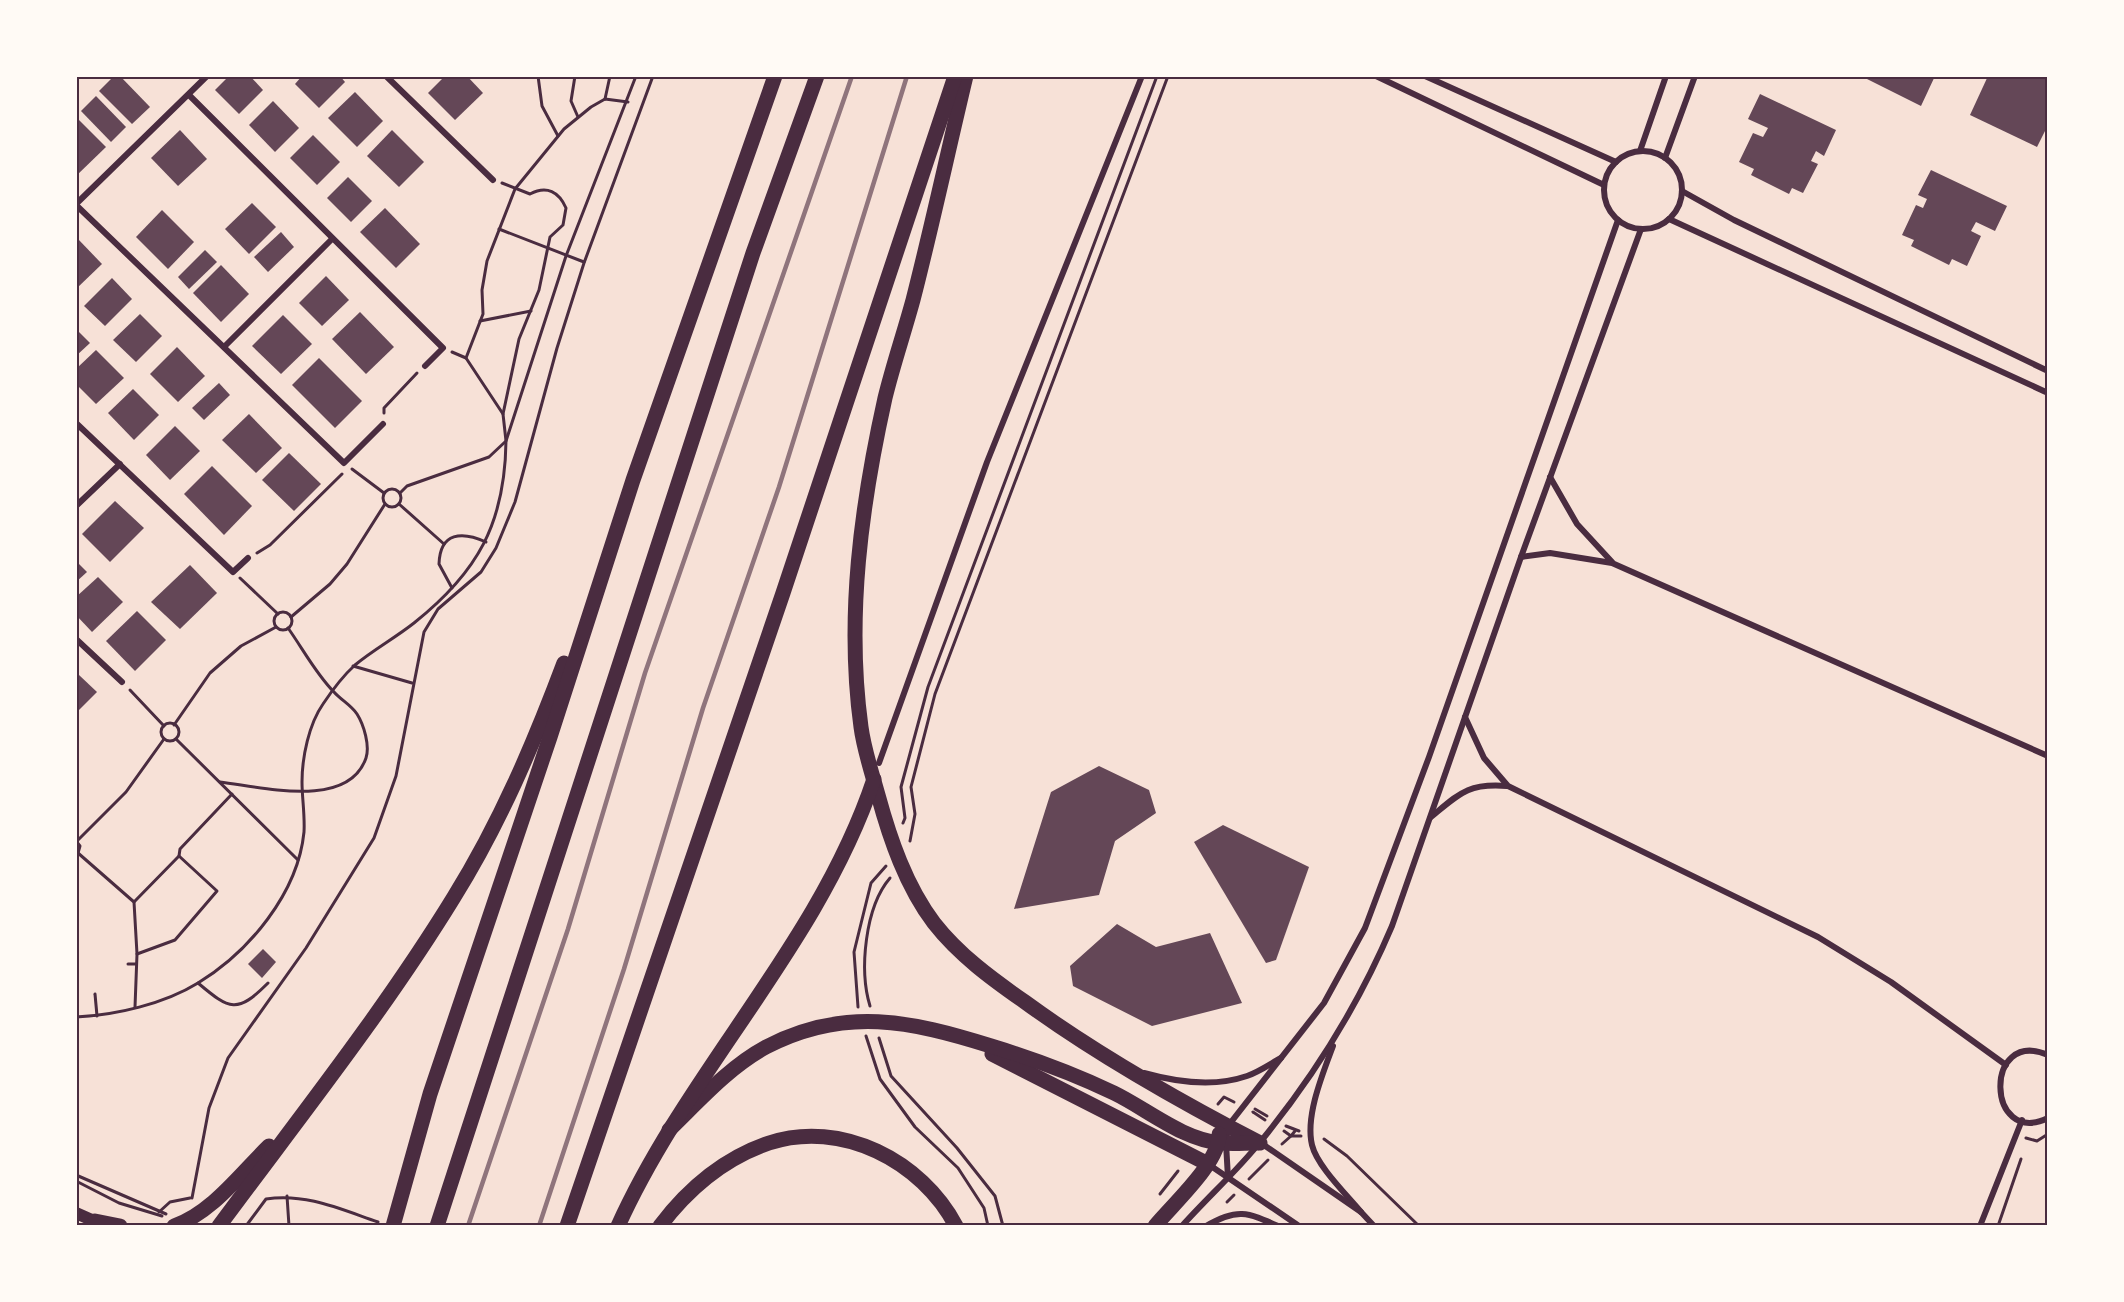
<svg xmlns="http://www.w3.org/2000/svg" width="2124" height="1302" viewBox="0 0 2124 1302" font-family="'IBM Plex Serif',serif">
<rect width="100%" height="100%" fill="#f7e1d7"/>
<!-- building -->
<g fill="#644757">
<path d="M114,76H120L150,107L132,124L99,91Z"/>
<path d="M229,76H250L263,90L239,114L215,90Z"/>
<path d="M302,76H340L345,82L319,108L295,84Z"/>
<path d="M445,76H467L483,93L455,120L428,93Z"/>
<path d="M1861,76H1935L1921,106Z"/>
<path d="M1988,76H2048V125L2037,147L1970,115Z"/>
<path d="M355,92L383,121L357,147L328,118Z"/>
<path d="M1760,94L1836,130L1824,156L1816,151L1811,161L1818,164L1803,193L1792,188L1789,194L1751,175L1754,169L1739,162L1753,133L1763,137L1768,128L1748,119Z"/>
<path d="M96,96L126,127L111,142L81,111Z"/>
<path d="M273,101L299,128L275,152L249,125Z"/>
<path d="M76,117L106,147L76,176Z"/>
<path d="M180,130L207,159L178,186L151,158Z"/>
<path d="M392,130L424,162L399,187L367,156Z"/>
<path d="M313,135L340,162L317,185L290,158Z"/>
<path d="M1931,170L2007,206L1995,231L1976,222L1971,231L1981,236L1967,266L1952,259L1949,265L1911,246L1914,240L1902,235L1916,205L1923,208L1927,199L1918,195Z"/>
<path d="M348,177L372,201L351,222L327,198Z"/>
<path d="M252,203L276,227L249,254L225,229Z"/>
<path d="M385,208L420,244L396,268L360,232Z"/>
<path d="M162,210L194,242L168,269L136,237Z"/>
<path d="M281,232L294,247L268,272L254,257Z"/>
<path d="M78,239L102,264L76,289V240Z"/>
<path d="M205,250L217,262L189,289L178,277Z"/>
<path d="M221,265L249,294L221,322L193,293Z"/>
<path d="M326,276L349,300L322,326L299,303Z"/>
<path d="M112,278L132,299L105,326L84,306Z"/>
<path d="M360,312L394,347L366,374L332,339Z"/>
<path d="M140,314L162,336L136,362L113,340Z"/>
<path d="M283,315L312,344L281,374L252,346Z"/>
<path d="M76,329L90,343L76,356Z"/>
<path d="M177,347L205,376L178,402L150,374Z"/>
<path d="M96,350L124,378L96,404L76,384V369Z"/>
<path d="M319,358L362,401L335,428L292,385Z"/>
<path d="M219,383L230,395L204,420L192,408Z"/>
<path d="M133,389L159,415L134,440L108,413Z"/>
<path d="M249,414L282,448L256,473L222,440Z"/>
<path d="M175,426L200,451L170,480L146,455Z"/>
<path d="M289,453L321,484L294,511L262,480Z"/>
<path d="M212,466L252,506L224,535L184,494Z"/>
<path d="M115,501L144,528L110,562L82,534Z"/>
<path d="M76,561L87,572L76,582Z"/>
<path d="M190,565L217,593L180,629L151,602Z"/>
<path d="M98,577L123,602L92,632L76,615V597Z"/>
<path d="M137,611L166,640L135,671L106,641Z"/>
<path d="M79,675L97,692L76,713V678Z"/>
<path d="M1099,766L1149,790L1156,813L1115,841L1099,895L1014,909L1051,792Z"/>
<path d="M1223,825L1309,867L1276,960L1266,963L1194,842Z"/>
<path d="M1117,924L1156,947L1210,933L1242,1003L1152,1026L1073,986L1070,966Z"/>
<path d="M263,949L276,962L262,978L248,964Z"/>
</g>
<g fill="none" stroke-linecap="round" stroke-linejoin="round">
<!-- path -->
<g stroke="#4a2c40" stroke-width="3">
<path d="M538,76L542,106L558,136"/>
<path d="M575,76L571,101L578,117"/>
<path d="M605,99L610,76"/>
<path d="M499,229L584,262"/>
<path d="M480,321L531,311"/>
<path d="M452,352L466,358L503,414"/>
<path d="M466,358L483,314L482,290L487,261L515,189L564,129L591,107L605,99L628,102"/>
<path d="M384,413V408L417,373"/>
<path d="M352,469L384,493"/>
<circle cx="392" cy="498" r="9"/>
<path d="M400,493L407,486L489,457L506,441L503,414L519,339L539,290L550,237L563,225L566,208C559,192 547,185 530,194L502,183"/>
<path d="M399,504L444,544"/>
<path d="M257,553L270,545L342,474"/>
<path d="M240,578L278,614"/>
<path d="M452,588L439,564C440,532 462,531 486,542"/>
<circle cx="283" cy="621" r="9"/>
<path d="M291,617L330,584L347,564L385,504"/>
<path d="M353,666L412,683"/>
<path d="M130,690L164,726"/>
<circle cx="170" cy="732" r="9"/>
<path d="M174,725L210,673L241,646L276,627"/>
<path d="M176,739L298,860"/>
<path d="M220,782C262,787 348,810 366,758C370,746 364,725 357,714C351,705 341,700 334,692C316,674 303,649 288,628"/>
<path d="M903,823L905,818L901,787L928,687L1157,76"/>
<path d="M76,841L80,846L78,853"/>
<path d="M77,841L126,792L164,739"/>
<path d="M910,841L915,814L911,787L935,694L1168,76"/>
<path d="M78,853L134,902L137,954L135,1007"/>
<path d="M134,902L179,856L180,849L232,794"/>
<path d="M137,954L175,940L217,891L179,856"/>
<path d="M128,964H136"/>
<path d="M198,983C230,1010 237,1014 268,983"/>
<path d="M95,994L97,1016"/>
<path d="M870,1006C859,970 865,907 890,878"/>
<path d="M858,1007L854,952L871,883L886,866"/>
<path d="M76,1017C116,1015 164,1004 198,983C249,952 298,893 304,832C305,815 302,798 302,782C302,757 309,724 323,704C331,692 344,675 355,665C373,650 395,638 414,623C478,572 505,523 506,441L566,256L636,76"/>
<path d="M866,1036L880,1079L915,1127L958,1168L984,1208L988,1226"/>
<path d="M879,1038L891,1076L957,1148L995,1196L1003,1226"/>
<path d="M1218,1104L1224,1097L1234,1102"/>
<path d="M1255,1109L1267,1116"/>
<path d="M1253,1112L1265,1120"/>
<path d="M1286,1126L1299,1131"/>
<path d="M1295,1131L1291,1136H1301"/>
<path d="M2026,1138L2037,1141L2048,1134"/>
<path d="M1324,1139L1347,1156L1419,1226"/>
<path d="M1282,1144L1291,1136L1284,1131"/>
<path d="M76,1175L166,1214"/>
<path d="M1249,1179L1268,1160"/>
<path d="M76,1181L119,1203L162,1216"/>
<path d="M1160,1194L1178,1171"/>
<path d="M287,1196L289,1226"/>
<path d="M192,1198L209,1108L228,1058L306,948L374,838L396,776L424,632L438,609L481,572L496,548L515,502L557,348L584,263L653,76"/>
<path d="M1227,1202L1234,1195"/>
<path d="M159,1212L170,1202L190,1198"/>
<path d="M246,1226L266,1199C306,1193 340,1209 378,1222"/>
<path d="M320,1226H331"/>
<path d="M1998,1226L2021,1159"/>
</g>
<!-- minor -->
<g stroke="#4a2c40" stroke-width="6">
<path d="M386,76L493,180"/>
<path d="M1376,76L1604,185"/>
<path d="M1425,76L1616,162"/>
<path d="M189,95L443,348L425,366"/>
<path d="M1640,151L1666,76"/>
<circle cx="1643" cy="190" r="39"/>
<path d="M1665,158L1695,76"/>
<path d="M1682,191L1734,220L2048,371"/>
<path d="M76,204L207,76"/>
<path d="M76,205L344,463L383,424"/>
<path d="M1669,219L2048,393"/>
<path d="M224,347L332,239"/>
<path d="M76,423L233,572L248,558"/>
<path d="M1550,477L1577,524L1612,562"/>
<path d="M76,506L120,464"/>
<path d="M1521,557L1550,553L1612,563L2048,756"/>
<path d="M76,639L122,682"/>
<path d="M1465,717L1484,758L1508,786L1818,937L1891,982L2006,1065"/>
<path d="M879,763L987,462L1142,76"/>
<path d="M1431,817C1460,793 1468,783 1507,786"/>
<path d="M1333,1046C1323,1073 1305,1116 1312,1145C1317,1166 1347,1195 1361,1212"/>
<path d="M2048,1055C1983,1027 1986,1148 2048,1118"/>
<path d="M1144,1073C1176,1082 1215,1087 1247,1076C1259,1072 1270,1064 1281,1058"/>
<path d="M1261,1143L1361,1212L1374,1226"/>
<path d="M1208,1164L1299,1226"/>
<path d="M1228,1178L1226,1143L1228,1126L1324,1003L1365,928L1429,757L1618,220"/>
<path d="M1182,1226C1208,1197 1237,1171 1261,1141C1315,1075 1359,1004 1392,926L1521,557L1641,229"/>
<path d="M1206,1226C1237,1208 1247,1212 1278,1226"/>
<path d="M1980,1226L2022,1120"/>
</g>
<!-- primary -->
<path stroke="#4a2c40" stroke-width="12" d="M76,1213L103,1225"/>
<!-- motorway -->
<g stroke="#4a2c40" stroke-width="15">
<path d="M966,76C948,151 932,226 913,300C904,333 893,365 885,398C861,506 846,617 861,727C864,750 872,773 878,795C890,839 906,886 934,923C959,955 992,979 1025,1002C1099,1056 1179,1101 1260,1143"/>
<path d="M992,1054L1208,1164"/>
<path d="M669,1130C699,1101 729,1067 766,1047C845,1006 911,1021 991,1046C1034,1059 1074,1074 1114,1093C1147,1109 1183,1140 1221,1143C1232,1144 1245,1143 1257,1143"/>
<path d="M95,1221L120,1226"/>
<path d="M174,1226C212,1213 241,1173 269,1146"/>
<path d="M219,1226C299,1118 384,1011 454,897C500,823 534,743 564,663"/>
<path d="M393,1226L430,1094L550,737L633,480L775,76"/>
<path d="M437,1226L753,253L817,76"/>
<path d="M567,1226L783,593L955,76"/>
<path d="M618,1226C689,1069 819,944 874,779"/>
<path d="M660,1226C688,1189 725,1158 769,1143C841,1119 922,1161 956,1226"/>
<path d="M1155,1226C1173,1204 1220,1162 1219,1134"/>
</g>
<!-- rail -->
<g stroke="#8f747c" stroke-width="4.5">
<path d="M468,1226L568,929L645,673L852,76"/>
<path d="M539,1226L624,969L703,708L779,487L907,76"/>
</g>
</g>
<!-- border -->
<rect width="2124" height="1302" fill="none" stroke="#fffaf5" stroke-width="156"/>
<rect x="78" y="78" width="1968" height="1146" fill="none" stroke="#4a2c40" stroke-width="2"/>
</svg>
